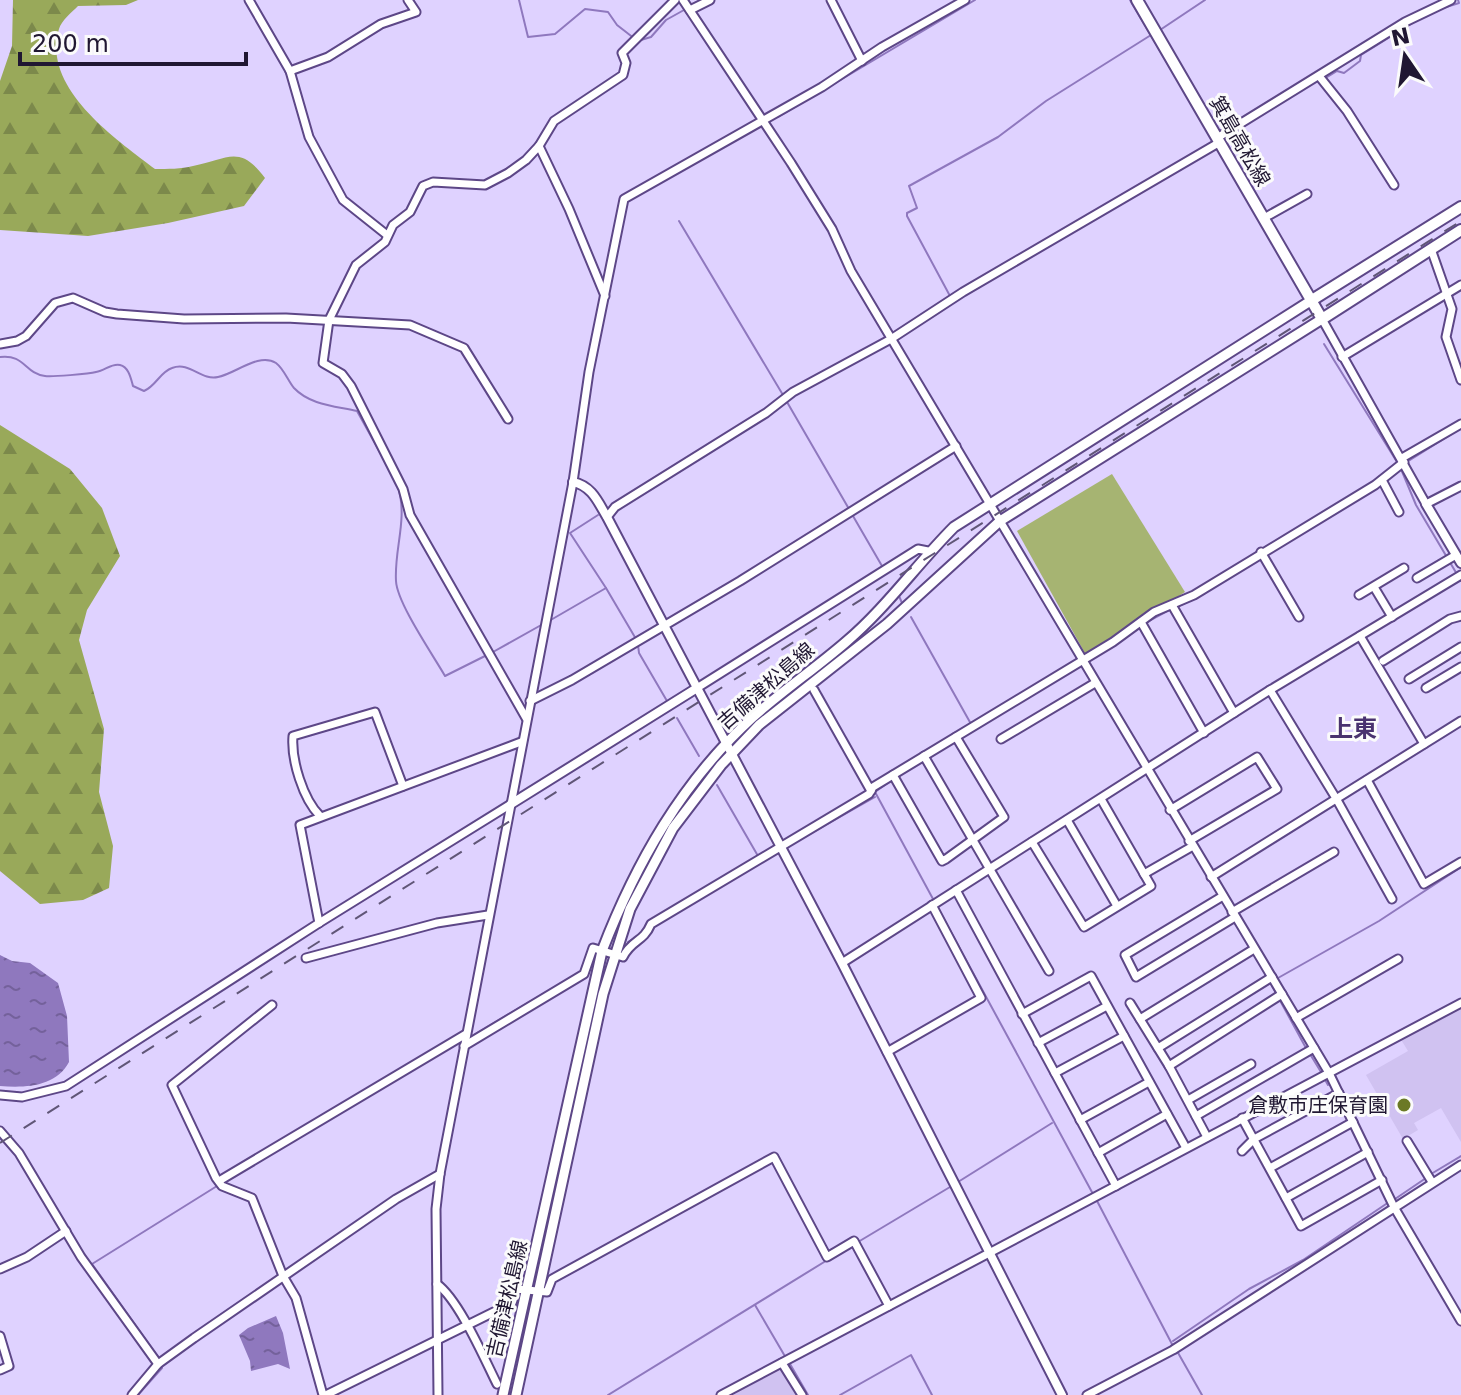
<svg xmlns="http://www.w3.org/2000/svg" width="1461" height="1395" viewBox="0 0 1461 1395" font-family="'DejaVu Sans','Noto Sans JP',sans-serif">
<defs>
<pattern id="forest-firs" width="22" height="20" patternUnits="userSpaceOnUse" patternTransform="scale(2)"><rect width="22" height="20" fill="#99a95a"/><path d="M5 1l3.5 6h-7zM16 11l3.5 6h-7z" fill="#7c894b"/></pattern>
<pattern id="water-ripples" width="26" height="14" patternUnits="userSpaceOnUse" patternTransform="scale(2)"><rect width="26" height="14" fill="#8f78be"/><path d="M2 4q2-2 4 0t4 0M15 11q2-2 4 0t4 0" fill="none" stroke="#74619b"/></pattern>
</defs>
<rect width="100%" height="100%" fill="#dfd2ff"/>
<!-- built -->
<g fill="#d0c2f1">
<path d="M1461,1006V1142L1441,1108L1414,1123L1418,1130L1403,1139L1366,1075L1408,1051L1400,1038Z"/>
<path d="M780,1370L796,1395H732Z"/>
</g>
<!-- forest -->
<g fill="url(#forest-firs)">
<path d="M13,0H138L126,5L78,6C72,12 61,21 59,29C41,88 116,139 155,169C168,169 181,169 193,166C227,160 239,143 265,178L244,206L168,223L88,236L0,230V81L12,46Z"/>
<path d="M0,425L70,469L102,508L120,556L87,610L79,640L104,729L99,792L113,846L109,888L83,900L40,904L0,871Z"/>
</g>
<!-- park -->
<path fill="#a6b472" d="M1112,474L1185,592L1087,657L1017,531Z"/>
<!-- water -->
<g fill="url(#water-ripples)">
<path d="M0,955L12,961L30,963L58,983L67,1016L69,1062C56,1087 25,1088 0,1086Z"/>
<path d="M276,1316L283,1333L290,1369L278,1364L251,1371L250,1361L239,1335L248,1328Z"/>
</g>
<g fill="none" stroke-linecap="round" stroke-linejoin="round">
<!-- stream -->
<g stroke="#8f78be" stroke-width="2">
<path d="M519,0L528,37L555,34L585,9L608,12L617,25L635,39"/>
<path d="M1130,0L1211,137"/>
<path d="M1440,9L1459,3L1458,0"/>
<path d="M1160,30L1205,0"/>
<path d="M641,40L651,37L666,20L684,10"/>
<path d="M1324,79L1337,71L1344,73L1360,61L1361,55L1419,19"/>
<path d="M778,117L975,0"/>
<path d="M1236,180L1287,269"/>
<path d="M679,221L783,395"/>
<path d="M950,296L907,216V213L917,208L909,186L998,137L1046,101L1151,35"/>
<path d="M1324,344L1397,462"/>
<path d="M0,357C25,354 24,373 45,376C51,377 89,374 96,372C105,371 111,363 120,365C129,367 131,379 133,386L144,391C156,386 160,372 172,368C190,361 201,381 218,377C235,374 259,352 276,363C284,369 288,381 294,388C310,405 335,406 357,411L392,474"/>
<path d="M787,402L849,509"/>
<path d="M1410,460L1461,428"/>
<path d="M682,461L725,435"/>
<path d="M1401,469L1416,505L1461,581"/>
<path d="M398,487C408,519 394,549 396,581C397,603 433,655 445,676L487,655"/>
<path d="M598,515L570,533L606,588"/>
<path d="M853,516L882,566"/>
<path d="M899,596L902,603"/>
<path d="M1177,607L1193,599"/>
<path d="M911,617L971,724"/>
<path d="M549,621L606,588L636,639"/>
<path d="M1145,623L1171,609"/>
<path d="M638,645L639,653L667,701"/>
<path d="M1106,650L1140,627"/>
<path d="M493,652L543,624"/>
<path d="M677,718L699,756"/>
<path d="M897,777L909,770"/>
<path d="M892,780L875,792L1093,1194"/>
<path d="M717,785L758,856"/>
<path d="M794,843L875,797"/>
<path d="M653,927L712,891"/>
<path d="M628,942L640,935"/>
<path d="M1278,978L1379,921L1461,867"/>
<path d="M1271,984L1306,1048"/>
<path d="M467,1039L580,972"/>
<path d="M1310,1054L1321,1072"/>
<path d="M1324,1078L1328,1085"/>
<path d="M1431,1174L1461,1156"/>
<path d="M958,1182L1052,1123"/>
<path d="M223,1183L310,1131"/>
<path d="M1096,1199L1173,1346"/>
<path d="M1395,1199L1426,1178"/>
<path d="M858,1242L950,1187"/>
<path d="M755,1305L786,1358"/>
<path d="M1173,1341L1249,1289L1303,1260L1389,1202"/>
<path d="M1177,1351L1202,1395"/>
<path d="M158,1357L92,1264L217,1186"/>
<path d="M790,1364L808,1395"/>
<path d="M138,1395L162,1368"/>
<path d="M608,1395L829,1259"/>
<path d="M840,1395L911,1355L932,1395"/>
</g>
<!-- minor casing -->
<g stroke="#5d4787" stroke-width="11">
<g id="minor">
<path d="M249,0L290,71L309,137L343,200L387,235"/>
<path d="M683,0L791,163L832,229L851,271L1329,1073L1394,1207L1461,1321"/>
<path d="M831,0L862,61"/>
<path d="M690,10L710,0"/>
<path d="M290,71L328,57L381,24L416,12L408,0"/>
<path d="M1319,76L1347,111L1394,185"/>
<path d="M1217,138L1405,22L1451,0"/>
<path d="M539,146L569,209L605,296"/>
<path d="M1264,218L1307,194"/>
<path d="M1431,249L1452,309L1446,337L1461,380"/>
<path d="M1322,319L1426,504L1461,486"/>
<path d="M0,344L17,341L26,336L55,303L73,298L105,312L117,314L184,319L286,318L410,325L464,348L508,419"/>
<path d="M1342,357L1461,285"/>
<path d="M1402,458L1461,424"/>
<path d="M1382,480L1399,512"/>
<path d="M607,517L615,507L766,413L793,392L891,339L963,292L1220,142"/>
<path d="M1261,552L1299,617"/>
<path d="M1417,578L1456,555"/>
<path d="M1374,587L1392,617"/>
<path d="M1359,595L1404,568"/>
<path d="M1172,605L1234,713"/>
<path d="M1141,622L1204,733"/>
<path d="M1360,636L1424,744"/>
<path d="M1383,661L1450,619L1461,616"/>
<path d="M1409,679L1461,647"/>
<path d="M697,688L918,549L928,551"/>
<path d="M1426,688L1461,667"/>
<path d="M814,690L871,791"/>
<path d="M1270,690L1337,800L1392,899"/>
<path d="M530,701L572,680L740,581L956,446"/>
<path d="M526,718L410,515L403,489L351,386L342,374L323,363L329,320L356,265L385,242L393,225L410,212L423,186L433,182L485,185L508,173L526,160L539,146L554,121L623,75L626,63L622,53L675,0"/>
<path d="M1001,739L1095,683"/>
<path d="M924,756L1049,971"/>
<path d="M893,775L942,861L946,859L1004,817L956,737"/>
<path d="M1367,780L1424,884L1461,862"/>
<path d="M1170,810L1257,757L1277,789L1189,841"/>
<path d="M320,816C303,799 291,760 293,736L375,712L403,786"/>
<path d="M1067,820L1117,906"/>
<path d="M1032,842L1084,927L1151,886L1101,799"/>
<path d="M1144,874L1193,846"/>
<path d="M1211,877L1461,721"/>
<path d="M956,890L1116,1186"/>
<path d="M1223,896L1125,955L1136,977L1235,917"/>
<path d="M1232,912L1334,852"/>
<path d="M319,923L300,825L521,742"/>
<path d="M306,958L437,923L488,915"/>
<path d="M842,963L1270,690L1461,575"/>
<path d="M1130,1003L1169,1066L1207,1137"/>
<path d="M272,1005L172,1085L216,1178L222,1186L252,1198L283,1276L296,1298L323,1395"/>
<path d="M1022,1014L1091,976L1186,1148"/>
<path d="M1296,1018L1398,959"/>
<path d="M1140,1019L1254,949"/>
<path d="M1038,1043L1107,1006"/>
<path d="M464,1046L584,974L593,948L623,957C632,939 643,943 651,924L869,794L873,787L1113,642L1154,612L1194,595L1375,485L1404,462"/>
<path d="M1158,1048L1272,977"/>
<path d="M887,1052L981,998L932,905"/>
<path d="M1169,1066L1282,994"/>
<path d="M1055,1073L1124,1036"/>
<path d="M0,1095L22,1097L66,1086L319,923L511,804"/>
<path d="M1188,1100L1251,1064"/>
<path d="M1196,1116L1314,1048"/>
<path d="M1242,1118L1301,1226L1382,1180"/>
<path d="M1080,1120L1149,1082"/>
<path d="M0,1131L19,1153L81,1257L158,1364"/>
<path d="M1407,1141L1432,1182"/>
<path d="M1242,1151L1254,1139L1339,1093"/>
<path d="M1098,1153L1167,1114"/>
<path d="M1270,1168L1353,1122"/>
<path d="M219,1181L466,1034"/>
<path d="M1286,1198L1368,1152"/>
<path d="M0,1269L27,1257L66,1231"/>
<path d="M437,1284C459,1300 484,1358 497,1384"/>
<path d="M0,1336L9,1366L0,1370"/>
<path d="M782,1363L802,1395"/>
<path d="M132,1395L158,1364L194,1338L396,1199L440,1174"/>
<path d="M326,1395L512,1303L517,1289L547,1292L552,1279L774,1157L827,1257L854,1241L889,1306"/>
<path d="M438,1395L436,1209L440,1174L573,482L589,372L624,199L822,87L882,47L965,0"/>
<path d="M721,1395L1461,1003"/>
<path d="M1087,1395L1173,1350L1461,1165"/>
</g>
</g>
<!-- tertiary casing -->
<g stroke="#5d4787" stroke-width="12">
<g id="tertiary">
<path d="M573,482C592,486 598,502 607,517L842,963L1062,1395"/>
<path d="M1426,504L1461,563"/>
<path d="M511,804L697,688"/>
</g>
</g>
<!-- secondary casing -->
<g stroke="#5d4787" stroke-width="13">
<g id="secondary">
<path d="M503,1395L602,951C636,863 682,782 752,718C782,691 816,668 846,642C886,608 917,564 954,527L1312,300"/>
<path d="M516,1395L603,994L630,909L673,828L721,765L759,725L887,624L1000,521L1322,319"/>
</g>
</g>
<!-- primary casing -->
<g stroke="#5d4787" stroke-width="14">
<g id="primary">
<path d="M1137,0L1322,319L1461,230"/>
<path d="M1312,300L1461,207"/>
</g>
</g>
<!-- minor -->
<use href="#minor" stroke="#fff" stroke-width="7"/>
<!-- tertiary -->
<use href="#tertiary" stroke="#fff" stroke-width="8"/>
<!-- secondary -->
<use href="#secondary" stroke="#fff" stroke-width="9"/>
<!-- primary -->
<use href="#primary" stroke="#fff" stroke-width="10"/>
<!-- rail -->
<path stroke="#605677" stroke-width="2" stroke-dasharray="14 14" stroke-linecap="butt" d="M0,1143L1461,221"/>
</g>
<!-- markers -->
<circle fill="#6b7926" stroke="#fbfbfb" stroke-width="3" cx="1404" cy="1105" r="8"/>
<g text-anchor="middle" stroke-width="6" stroke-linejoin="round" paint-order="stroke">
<!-- street labels -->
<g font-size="20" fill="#201732" stroke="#fbfbfb">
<text transform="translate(1240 141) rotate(60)" y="7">箕島高松線</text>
<text transform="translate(766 686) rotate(-41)" y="7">吉備津松島線</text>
<text transform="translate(507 1299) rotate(-77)" y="7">吉備津松島線</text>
</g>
<!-- poi labels -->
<g font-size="20" fill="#201732" stroke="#fbfbfb" text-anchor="end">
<text x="1388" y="1112">倉敷市庄保育園</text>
</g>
<!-- quarter labels -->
<g font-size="24" font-weight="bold" fill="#49326f" stroke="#fbfbfb">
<text x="1353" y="737">上東</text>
</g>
</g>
<!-- north arrow -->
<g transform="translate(1405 56) rotate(347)" stroke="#fbfbfb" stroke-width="6" paint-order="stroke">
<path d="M0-6L14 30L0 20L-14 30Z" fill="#201732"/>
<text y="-12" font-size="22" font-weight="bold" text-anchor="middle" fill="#201732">N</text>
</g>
<!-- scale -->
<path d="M20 52v12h226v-12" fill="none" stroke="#201732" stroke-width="4"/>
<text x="32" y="52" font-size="24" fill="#201732" stroke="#fbfbfb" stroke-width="6" paint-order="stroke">200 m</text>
</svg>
